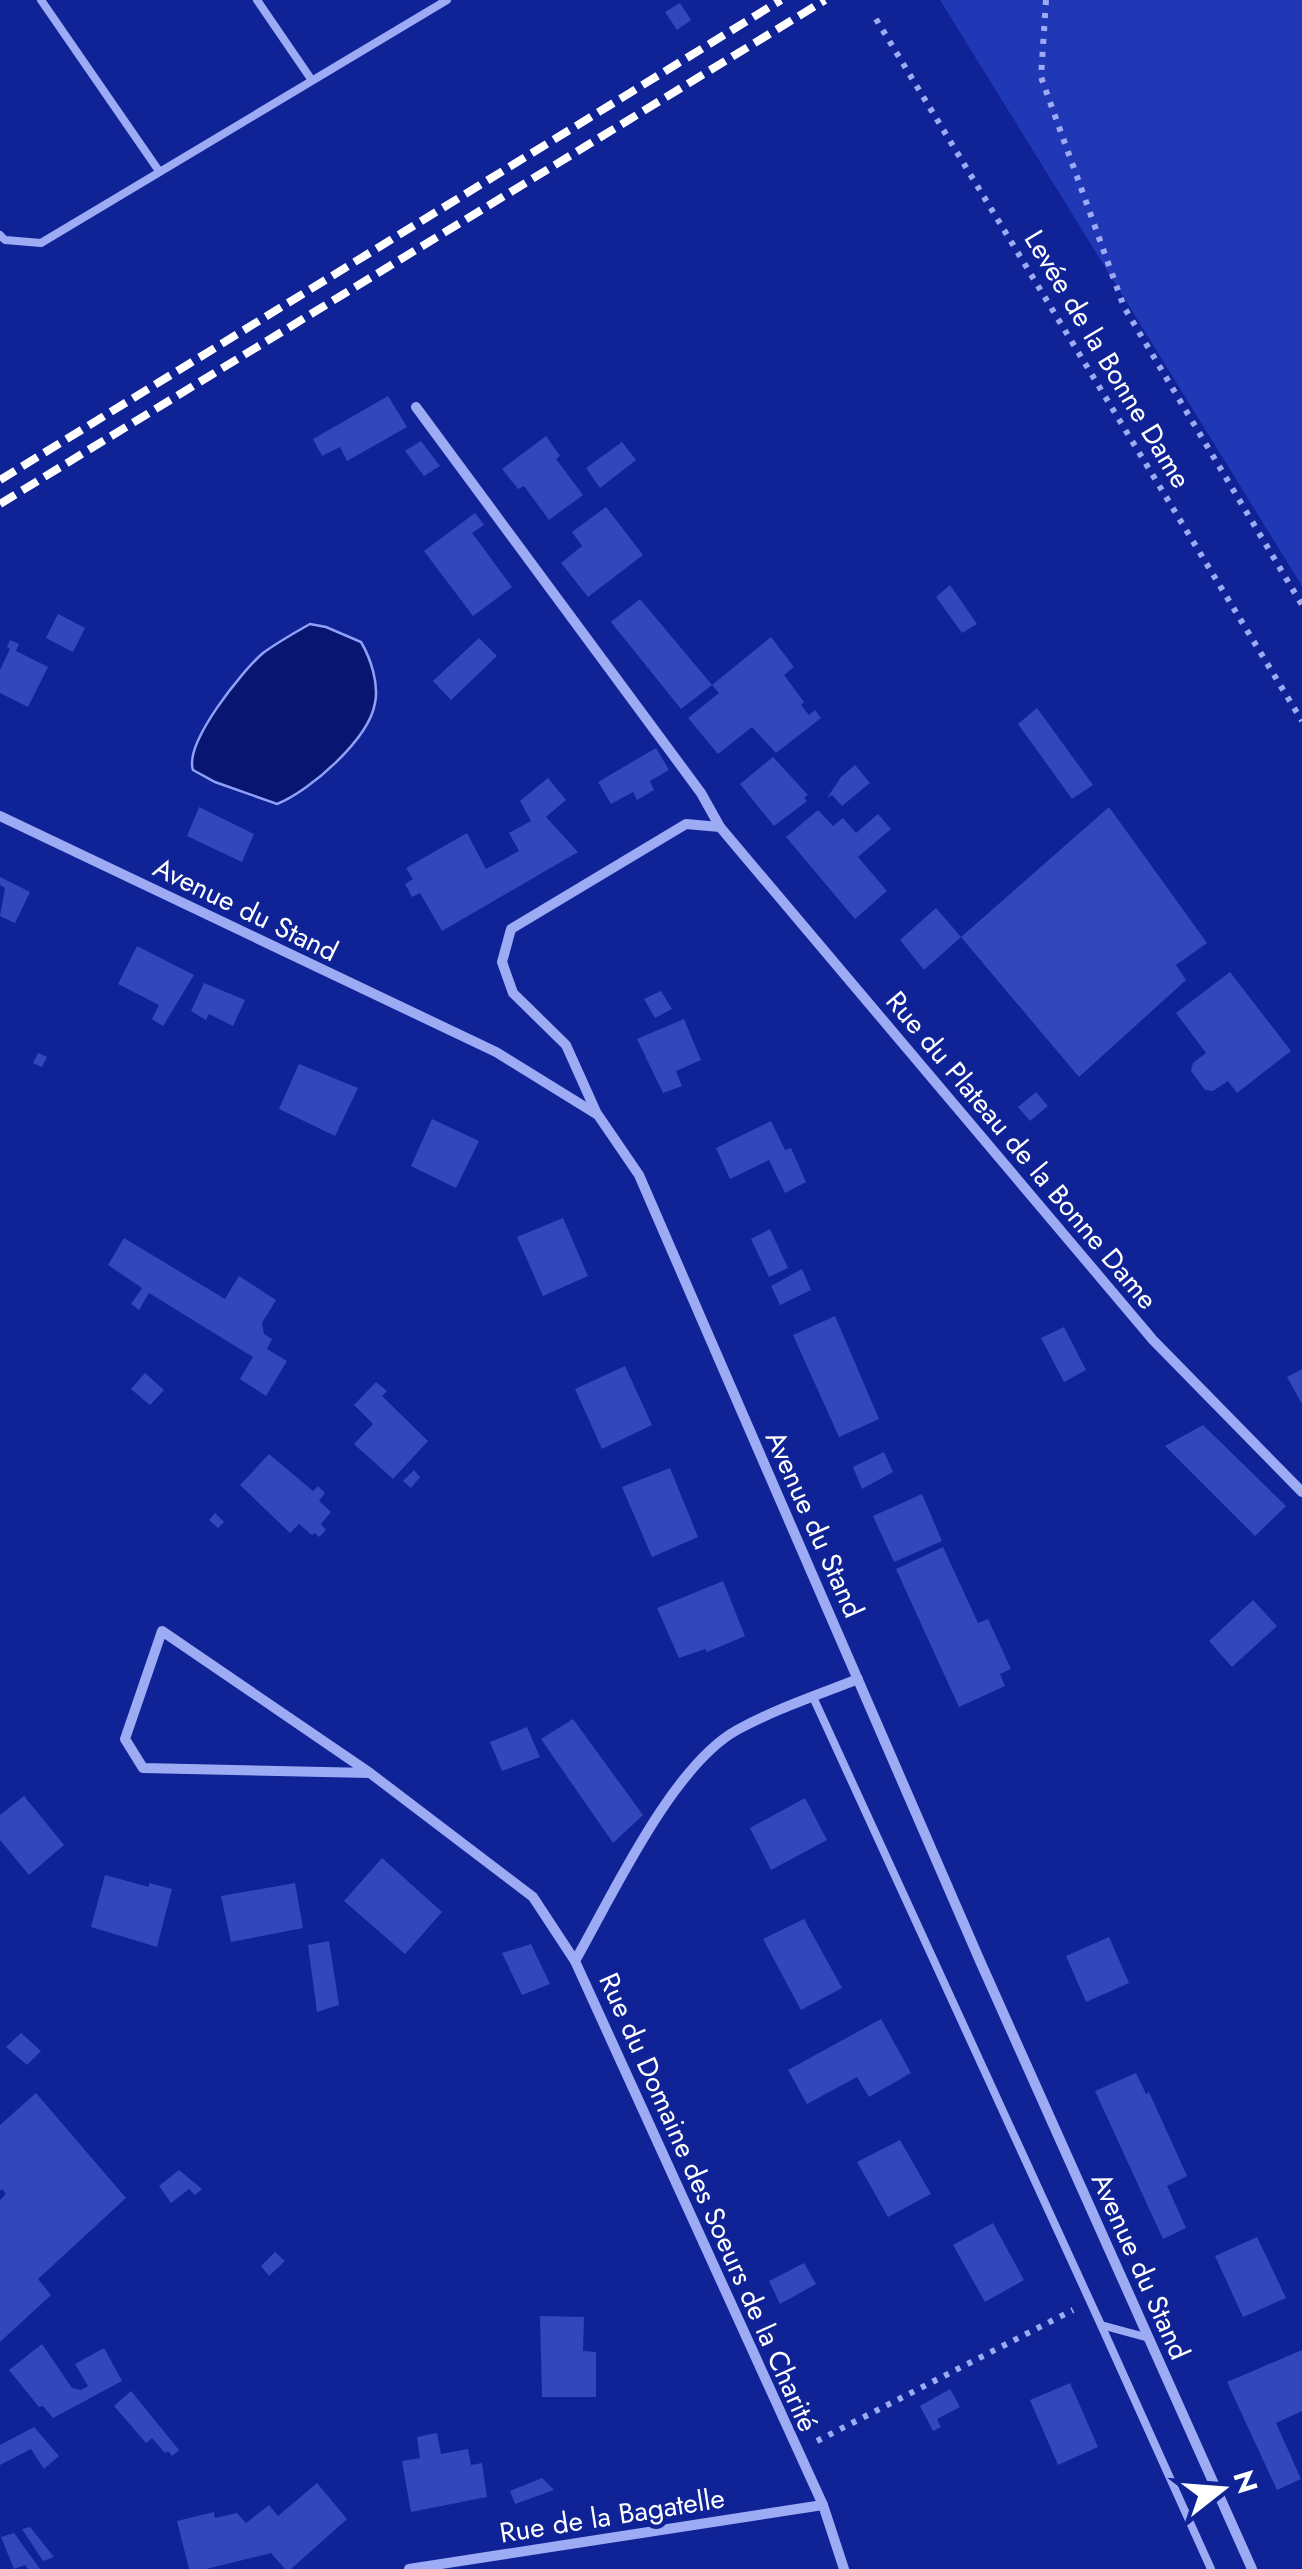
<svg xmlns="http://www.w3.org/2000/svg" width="1302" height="2569" viewBox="0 0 1302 2569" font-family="Jost,sans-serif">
<rect width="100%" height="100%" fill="#0f2296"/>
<!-- green -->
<path fill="#2138b6" d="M940,0H1302V586Z"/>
<!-- water -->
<path fill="#091671" stroke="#8fa1f8" stroke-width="2.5" d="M310,624L326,627L361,642C371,659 379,684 375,703C369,739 310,791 277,804L215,782L193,770C184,743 242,671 263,653C278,642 294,633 310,624Z"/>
<!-- building -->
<g fill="#3347bd">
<path d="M680,3L691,20L677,30L665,12Z"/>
<path d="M388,396L407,427L347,461L340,447L322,456L313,439Z"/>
<path d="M546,436L560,456L556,459L583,495L549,520L524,486L518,489L502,469Z"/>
<path d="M421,441L440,466L424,476L405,451Z"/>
<path d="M622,442L636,460L600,488L586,468Z"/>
<path d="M606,507L643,555L588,597L561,563L582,546L572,532Z"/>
<path d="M475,513L484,525L472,533L512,587L473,616L424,551Z"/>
<path d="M950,585L977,624L962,633L936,597Z"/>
<path d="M640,599L712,685L681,709L611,622Z"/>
<path d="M58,614L85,628L73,652L46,638Z"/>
<path d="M771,637L794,667L784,675L804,702L801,705L809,715L815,710L821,718L776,753L752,727L718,754L688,718L719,693L712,685Z"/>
<path d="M479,638L497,656L451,700L433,681Z"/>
<path d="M10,640L19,644L16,651L48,667L28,707L0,693V670L10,649L7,647Z"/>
<path d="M1037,708L1093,785L1072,799L1018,724Z"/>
<path d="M656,748L669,770L650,781L654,790L637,800L633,792L611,804L598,782Z"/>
<path d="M773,757L808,795L804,798L807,801L774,826L740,784Z"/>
<path d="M855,765L870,783L842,806L832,795L827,798L841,777Z"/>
<path d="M548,778L566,800L546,817L578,852L442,931L420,893L412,897L405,884L413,879L406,868L467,833L486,869L519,851L509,833L531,821L520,801Z"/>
<path d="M199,807L254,834L242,862L187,836Z"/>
<path d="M1109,807L1207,943L1176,965L1186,980L1079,1077L961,937Z"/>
<path d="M818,810L833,826L843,818L856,833L878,814L891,829L858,857L887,891L855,919L786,837Z"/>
<path d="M0,877L30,892L15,923L0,916L5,888L0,885Z"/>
<path d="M936,908L961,937L924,970L900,940Z"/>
<path d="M137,946L194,975L163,1026L152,1019L159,1005L118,984Z"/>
<path d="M1230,972L1291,1051L1237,1093L1228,1081L1213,1091L1205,1090L1191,1071L1193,1063L1206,1053L1176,1013Z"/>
<path d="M204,983L245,1000L233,1026L209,1014L206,1020L191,1011Z"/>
<path d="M661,991L672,1009L655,1018L644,999Z"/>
<path d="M684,1019L701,1060L676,1071L682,1086L663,1093L637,1039Z"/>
<path d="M38,1053L47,1057L42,1067L33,1063Z"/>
<path d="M299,1064L358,1088L335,1136L279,1109Z"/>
<path d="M1036,1092L1048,1106L1030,1121L1018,1107Z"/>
<path d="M432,1119L479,1141L456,1188L411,1166Z"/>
<path d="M771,1121L785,1150L791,1148L806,1182L785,1193L769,1160L730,1179L716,1148Z"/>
<path d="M563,1218L588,1276L543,1296L517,1237Z"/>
<path d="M770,1229L788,1268L769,1277L751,1239Z"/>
<path d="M124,1238L225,1299L239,1276L276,1300L262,1323L264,1334L272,1339L267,1349L287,1361L266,1396L240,1379L253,1357L149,1293L139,1310L131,1304L142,1288L108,1265Z"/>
<path d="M802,1269L811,1290L780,1305L771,1286Z"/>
<path d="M835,1316L879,1419L839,1437L793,1335Z"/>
<path d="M1064,1327L1086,1370L1064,1382L1041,1338Z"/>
<path d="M625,1366L652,1425L602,1449L575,1389Z"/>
<path d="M1302,1369V1404L1287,1377Z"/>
<path d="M145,1373L164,1390L150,1405L131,1389Z"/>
<path d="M376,1382L387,1391L382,1396L428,1441L393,1479L354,1444L373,1424L354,1405Z"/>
<path d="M1203,1425L1286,1506L1255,1536L1165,1446Z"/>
<path d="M884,1452L893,1472L862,1489L853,1467Z"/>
<path d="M269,1454L313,1491L318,1486L325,1493L319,1501L331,1512L321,1524L326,1530L319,1537L315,1533L312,1535L299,1524L290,1533L240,1485Z"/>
<path d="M670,1468L698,1537L652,1557L622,1487Z"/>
<path d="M414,1470L420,1477L411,1488L403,1481Z"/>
<path d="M922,1494L942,1541L894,1562L873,1516Z"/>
<path d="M215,1513L224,1522L218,1528L209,1520Z"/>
<path d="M943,1547L978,1623L988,1619L1011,1669L1000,1674L1005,1686L959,1707L896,1569Z"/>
<path d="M723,1581L745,1636L707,1652L705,1649L679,1658L657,1608Z"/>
<path d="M1253,1600L1277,1626L1232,1667L1209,1641Z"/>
<path d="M573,1719L643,1815L613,1843L541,1739Z"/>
<path d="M527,1727L540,1757L502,1771L490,1742Z"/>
<path d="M24,1796L64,1845L29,1875L0,1840V1815Z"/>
<path d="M805,1798L827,1840L771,1870L750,1828Z"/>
<path d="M382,1858L442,1912L405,1954L344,1901Z"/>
<path d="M105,1875L149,1887V1883L172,1889L157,1947L91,1927Z"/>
<path d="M295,1883L303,1928L231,1942L221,1896Z"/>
<path d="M804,1919L842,1988L801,2010L763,1939Z"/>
<path d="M1109,1937L1129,1983L1086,2002L1066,1956Z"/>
<path d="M329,1941L339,2005L317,2012L308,1945Z"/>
<path d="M531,1944L550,1984L522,1995L502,1953Z"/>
<path d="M881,2019L911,2073L869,2097L857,2077L807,2104L788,2070Z"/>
<path d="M21,2033L41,2051L27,2065L6,2047Z"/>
<path d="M1136,2073L1146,2094L1149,2092L1187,2176L1167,2186L1186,2228L1163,2239L1095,2091Z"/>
<path d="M36,2093L126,2198L38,2279L51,2295L0,2342V2200L6,2194L2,2189L0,2191V2125Z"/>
<path d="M900,2140L931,2194L888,2217L857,2162Z"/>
<path d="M179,2170L202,2189L195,2195L189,2189L171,2203L159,2186Z"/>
<path d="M993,2223L1024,2280L985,2302L953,2245Z"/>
<path d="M1257,2237L1286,2298L1243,2317L1215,2256Z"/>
<path d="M275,2252L285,2261L269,2276L261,2266Z"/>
<path d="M804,2263L816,2284L780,2304L769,2281Z"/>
<path d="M540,2316L584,2317L583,2351L596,2352V2397H542Z"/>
<path d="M42,2344L72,2388L81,2390L88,2386L75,2364L104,2348L122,2381L53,2418L43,2406L39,2407L9,2370Z"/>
<path d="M1302,2350V2411L1276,2423L1301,2479L1277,2490L1227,2382Z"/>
<path d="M1070,2383L1098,2447L1058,2465L1030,2400Z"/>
<path d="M950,2389L960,2407L937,2419L941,2427L933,2431L920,2406Z"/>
<path d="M131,2391L179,2450L172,2456L168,2451L165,2453L152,2438L146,2443L114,2406Z"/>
<path d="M34,2427L59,2456L44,2469L31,2449L0,2465V2445Z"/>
<path d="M437,2433L441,2454L468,2449L471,2465L482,2463L487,2497L411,2512L402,2461L420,2458L417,2437Z"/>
<path d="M542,2478L554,2490L515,2504L510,2491Z"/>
<path d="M317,2483L347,2519L291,2569H285L271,2553L206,2569H189L177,2521L214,2512L215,2518L237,2513L246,2523L269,2505L278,2516Z"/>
<path d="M30,2527L54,2557L43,2561L22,2529Z"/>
<path d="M14,2533L40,2569H28L25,2565L14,2569L1,2537Z"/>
</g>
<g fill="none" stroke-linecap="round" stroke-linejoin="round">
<!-- path -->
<g stroke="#9dabf4" stroke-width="6" stroke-dasharray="5 8" stroke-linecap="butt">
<path d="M1046,0L1041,77L1124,307L1302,605"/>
<path d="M876,19L1302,721"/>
<path d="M817,2441L1073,2310"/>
</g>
<!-- service -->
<g stroke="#9dabf4" stroke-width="8">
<path d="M41,0L159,171"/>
<path d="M257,0L311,79"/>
<path d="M0,235L5,240L41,243L447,0"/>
<path d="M813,1697L1101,2325L1149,2338"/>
<path d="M1101,2325L1211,2569"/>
</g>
<!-- minor -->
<g stroke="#9dabf4" stroke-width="10">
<path d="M416,407L701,793L720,827"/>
<path d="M0,816L496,1052L598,1115L639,1175L980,1961L1252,2569"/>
<path d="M597,1114L566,1045L513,993L502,962L511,929L686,824L720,827L1153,1340L1302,1492"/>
<path d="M370,1773L143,1768L125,1739L162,1631L370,1773L533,1897L575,1961"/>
<path d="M409,2569L823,2505"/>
<path d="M844,2569L823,2505L575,1961C612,1896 672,1766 737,1730C775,1709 818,1695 858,1679"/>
</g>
<!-- rail -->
<g stroke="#fff" stroke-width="8" stroke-dasharray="18 8" stroke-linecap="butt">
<path d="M0,480L781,0"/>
<path d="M0,504L825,0"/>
</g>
</g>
<g text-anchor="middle" stroke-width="9" stroke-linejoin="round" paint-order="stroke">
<!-- street labels -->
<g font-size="28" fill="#fff" stroke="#0f2296">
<text transform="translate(1108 359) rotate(59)" y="10">Levée de la Bonne Dame</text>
<text transform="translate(246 909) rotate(26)" y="10">Avenue du Stand</text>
<text transform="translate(1022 1150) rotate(50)" y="10">Rue du Plateau de la Bonne Dame</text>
<text transform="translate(815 1524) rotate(66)" y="10">Avenue du Stand</text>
<text transform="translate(709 2202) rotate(66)" y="10">Rue du Domaine des Soeurs de la Charité</text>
<text transform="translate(1141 2266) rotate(66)" y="10">Avenue du Stand</text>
<text transform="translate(612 2515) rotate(-9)" y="10">Rue de la Bagatelle</text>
</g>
</g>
<!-- north arrow -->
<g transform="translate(1222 2489) rotate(73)" stroke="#0f2296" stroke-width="8" paint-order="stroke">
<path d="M0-8L18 38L0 25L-18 38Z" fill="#ffffff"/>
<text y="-15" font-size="28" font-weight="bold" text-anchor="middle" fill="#ffffff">N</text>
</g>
</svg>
